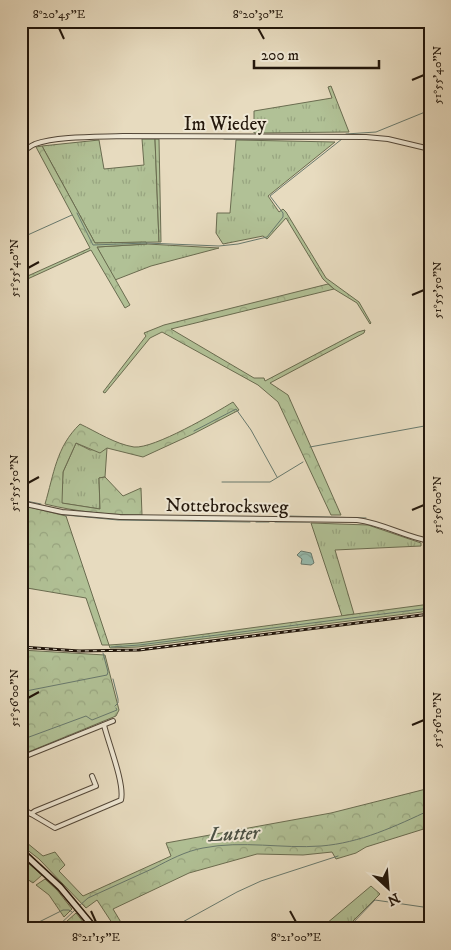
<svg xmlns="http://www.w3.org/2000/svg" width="451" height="950" viewBox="0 0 451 950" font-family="'IM FELL DW Pica',serif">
<defs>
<pattern id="grass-tufts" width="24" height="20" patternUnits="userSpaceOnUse" patternTransform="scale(1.25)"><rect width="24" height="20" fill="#b1c196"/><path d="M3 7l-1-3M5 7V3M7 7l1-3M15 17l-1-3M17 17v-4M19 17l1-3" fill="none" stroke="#98a580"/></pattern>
<pattern id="forest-crowns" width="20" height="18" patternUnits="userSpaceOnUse" patternTransform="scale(1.25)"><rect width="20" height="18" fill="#b1c196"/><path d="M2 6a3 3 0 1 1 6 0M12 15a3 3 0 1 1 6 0" fill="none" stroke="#98a580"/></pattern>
<pattern id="water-waves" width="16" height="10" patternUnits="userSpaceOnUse" patternTransform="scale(1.25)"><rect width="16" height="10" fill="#97bbae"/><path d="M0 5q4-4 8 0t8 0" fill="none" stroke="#82a094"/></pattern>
</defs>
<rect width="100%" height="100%" fill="#e7dbbf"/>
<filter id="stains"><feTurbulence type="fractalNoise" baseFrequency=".004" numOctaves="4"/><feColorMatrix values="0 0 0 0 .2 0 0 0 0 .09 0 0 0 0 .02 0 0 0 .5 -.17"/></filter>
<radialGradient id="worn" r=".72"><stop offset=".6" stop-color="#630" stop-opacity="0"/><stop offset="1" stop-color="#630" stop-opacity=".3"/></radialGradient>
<!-- grass -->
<g fill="url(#grass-tufts)" stroke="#6a6c50">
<path d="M331,86L349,132L254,133V111L332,98L328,87Z"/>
<path d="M142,139H155L159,242L95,243L42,146L99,140L104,169L144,165Z"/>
<path d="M236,140L335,142L268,196L279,212L283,209L286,212L326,278L359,302L371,323L370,324L357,303L334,289L323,279L286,218L267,239L263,236L223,244L216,233L217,213H230Z"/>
<path d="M147,244L219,248L151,266L115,280L97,247Z"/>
<path d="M76,443L90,450L107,448L105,477L99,478L100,509L61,503L63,472Z"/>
<path d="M311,523L368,525L421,543V546L335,550L354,614L342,616Z"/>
<path d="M371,886L380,894L345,929H320Z"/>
</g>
<!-- forest -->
<g fill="url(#forest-crowns)" stroke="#6a6c50">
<path d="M155,139H159L161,242H159Z"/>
<path d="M42,146L95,243L146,242L147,244L97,247L130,305L125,308L91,250L21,282V279L90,248L36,147Z"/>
<path d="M328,284L334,289L171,329L254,378H264L265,381L358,332L365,330L364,333L270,383L288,395L341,515H331L278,402L258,385L162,332L150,338L105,393L103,392L146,336L144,333L164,325Z"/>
<path d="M233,402L239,410L193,434L143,457L107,448L100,453L76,443L63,472L62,503L100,509L99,478L105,477L123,496L141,488L142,515C110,515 77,512 45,504C54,474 56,447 80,424C97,432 115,444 134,447C154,449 215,413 233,402Z"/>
<path d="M21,505L66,516L109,645L138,643L430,604V611L138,647L110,648L109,645H102L86,598L21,587Z"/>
<path d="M21,650L105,655L119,710L116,716L21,755Z"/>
<path d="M430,788V827L366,847L356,853L336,859L332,852L303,855L257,854L189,873L113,909L125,929H116L97,900L86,908L39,859L21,845V838L43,856L55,852L65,865L59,871L83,896L171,856L166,843L331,813Z"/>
<path d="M21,857L42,875L33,883L21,875Z"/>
<path d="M45,879L57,890L72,909L64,917L49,895L36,885Z"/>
<path d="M76,913L88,928V929H75L67,921Z"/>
</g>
<!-- water -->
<path fill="url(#water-waves)" stroke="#68796d" d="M301,551L311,553L314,563L311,565L301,564L302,559L297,555Z"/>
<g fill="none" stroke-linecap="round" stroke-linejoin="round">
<!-- stream -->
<g stroke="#68796d" stroke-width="1">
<path d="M346,134L376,132L430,110"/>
<path d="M224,139H341"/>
<path d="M77,213L93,245L146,243L219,246L238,244L267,237L283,217V213L270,196L342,139"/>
<path d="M21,238L72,215"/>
<path d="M194,431L236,409L251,430L277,477"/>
<path d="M310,447L430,425"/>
<path d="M222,482H270L303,462"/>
<path d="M21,500L41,504"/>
<path d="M65,515L118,520L250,522"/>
<path d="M287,516L366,518"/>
<path d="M256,522H269"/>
<path d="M275,522H310"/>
<path d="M111,647L139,645L430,608"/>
<path d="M113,679L118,699V703L115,706"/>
<path d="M21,692L107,675L108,672L103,653"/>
<path d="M21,740L86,716L92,720L117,710L116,708"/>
<path d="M79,906L88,898C110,888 132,878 154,868C169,860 186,851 203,848C243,840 282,849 321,846C360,843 396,826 430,810"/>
<path d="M25,929L63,910H69L72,912"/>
<path d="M55,929L76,909"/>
<path d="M170,929L237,892L261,881L338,856"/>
<path d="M347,929L375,900L430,908"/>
</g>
<!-- street casing -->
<g stroke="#534738" stroke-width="6">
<g id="street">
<path d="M21,152C26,150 30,146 35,144C57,136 99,137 123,136L366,137L388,139L430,149"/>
<path d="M21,503L62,512L120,517L357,520C383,523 405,537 430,541"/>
<path d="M21,758L113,721"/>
<path d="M21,808L55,828L121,800C125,784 108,742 104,725"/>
<path d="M31,814L35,811L96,786L92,776"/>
</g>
</g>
<!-- secondary casing -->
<g stroke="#22160b" stroke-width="8">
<path id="secondary" d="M21,851L60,887L95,929"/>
</g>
<!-- street -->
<use href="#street" stroke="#efe8d5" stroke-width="4"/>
<!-- secondary -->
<use href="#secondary" stroke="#efe8d5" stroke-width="5"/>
<!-- rail casing -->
<g stroke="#22160b" stroke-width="3">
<path id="rail" d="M21,647L79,651L139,650L430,614"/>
</g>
<!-- rail -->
<use href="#rail" stroke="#efe8d5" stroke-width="1" stroke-dasharray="4" stroke-linecap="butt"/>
</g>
<!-- ticks -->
<path fill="none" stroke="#22160b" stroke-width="2" d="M59,28L64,39M258,28L264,39M412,80L424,75M28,268L39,262M412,295L424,290M28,483L39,477M412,510L424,505M28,698L39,692M412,725L424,720M91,911L96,922M290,911L296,922"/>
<g text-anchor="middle" stroke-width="4" stroke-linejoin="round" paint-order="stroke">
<!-- street labels -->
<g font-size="19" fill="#22160b" stroke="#efe8d5">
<text x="225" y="130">Im Wiedey</text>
<text transform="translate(227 505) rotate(1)" y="7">Nottebrocksweg</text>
</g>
<!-- water labels -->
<g font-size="20" font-style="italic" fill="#4b5044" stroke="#efe8d5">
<text transform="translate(234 833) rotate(-3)" y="7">Lutter</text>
</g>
</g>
<!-- margin -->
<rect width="451" height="950" fill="none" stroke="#e7dbbf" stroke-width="55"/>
<!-- north arrow -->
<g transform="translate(388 888) rotate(154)" stroke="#efe8d5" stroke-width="4" paint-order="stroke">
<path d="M0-4L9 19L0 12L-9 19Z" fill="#22160b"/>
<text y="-8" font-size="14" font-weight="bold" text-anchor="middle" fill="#22160b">N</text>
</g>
<!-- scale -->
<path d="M254 60v8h125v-8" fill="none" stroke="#22160b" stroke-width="2.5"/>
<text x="261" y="60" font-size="15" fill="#22160b" stroke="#efe8d5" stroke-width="4" paint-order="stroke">200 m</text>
<rect x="28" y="28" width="396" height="894" fill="none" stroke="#22160b" stroke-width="2"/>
<g font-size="12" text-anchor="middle" fill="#22160b">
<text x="59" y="18">8°20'45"E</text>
<text x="258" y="18">8°20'30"E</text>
<text transform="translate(437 75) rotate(-90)" y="4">51°55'40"N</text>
<text transform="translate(14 268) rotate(-90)" y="4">51°55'40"N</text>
<text transform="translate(437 290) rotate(-90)" y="4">51°55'50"N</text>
<text transform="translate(14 483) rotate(-90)" y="4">51°55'50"N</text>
<text transform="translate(437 505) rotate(-90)" y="4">51°56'00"N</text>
<text transform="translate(14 698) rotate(-90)" y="4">51°56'00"N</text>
<text transform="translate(437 720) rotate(-90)" y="4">51°56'10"N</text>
<text x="96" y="941">8°21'15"E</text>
<text x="296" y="941">8°21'00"E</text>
</g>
<rect width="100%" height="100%" filter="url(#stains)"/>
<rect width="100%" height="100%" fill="url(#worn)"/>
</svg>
